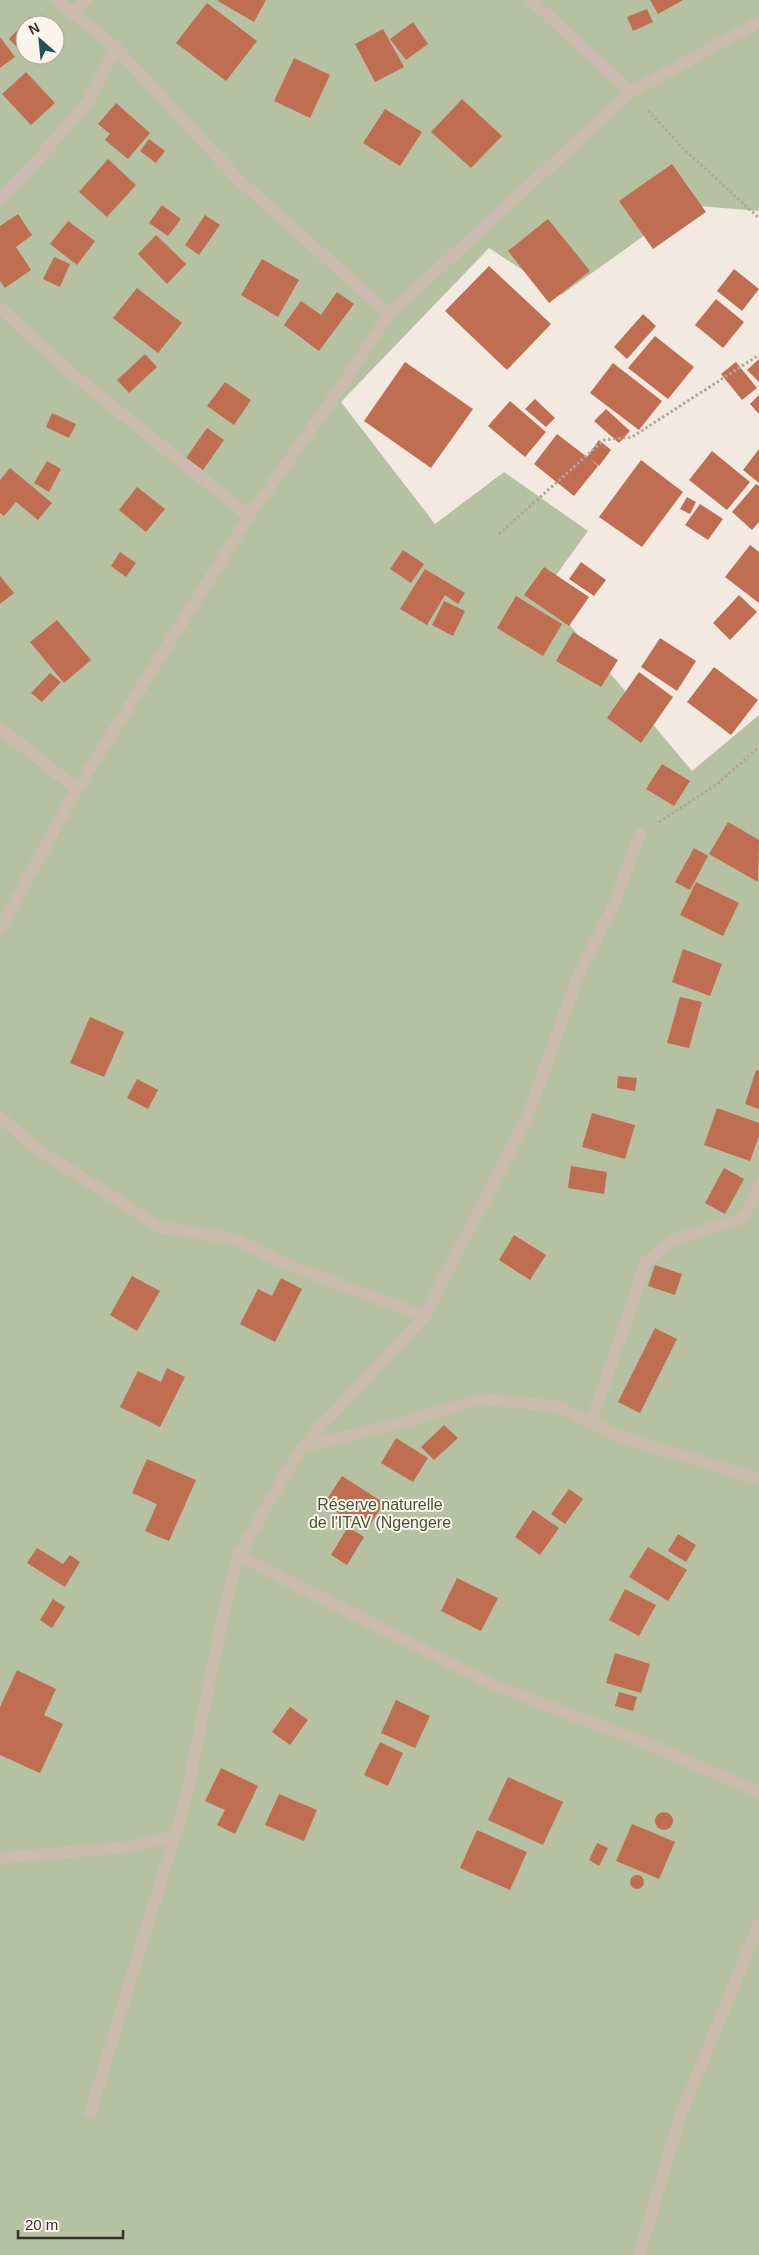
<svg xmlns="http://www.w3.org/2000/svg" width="759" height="2255" viewBox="0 0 759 2255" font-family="Arial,sans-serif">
<rect width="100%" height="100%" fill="#f2eae0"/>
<!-- green -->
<path fill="#b5c1a1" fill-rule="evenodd" d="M0,0H759V211L687,205L561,295L489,248L341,402L435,524L504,472L588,531L543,593L692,771L759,715V2255H0ZM25,25H55V55H25Z"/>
<!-- building -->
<g fill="#bf6e51">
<path d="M219,0H266L254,22L218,1Z"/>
<path d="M650,0H683L658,14Z"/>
<path d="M207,3L257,41L226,81L176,43Z"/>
<path d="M647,9L653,22L633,31L627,17Z"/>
<path d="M30,17L38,25H25V45L20,50L9,39Z"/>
<path d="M413,22L428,44L406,60L390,39Z"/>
<path d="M383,29L404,67L375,82L355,44Z"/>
<path d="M0,37L15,57L0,68Z"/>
<path d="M294,58L330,75L310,118L274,101Z"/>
<path d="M26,72L55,103L31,125L2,94Z"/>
<path d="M462,99L502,136L471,168L431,132Z"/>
<path d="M116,103L150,133L128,159L105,140L110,134L98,124Z"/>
<path d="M385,109L422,132L400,166L363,143Z"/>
<path d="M149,139L165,151L156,163L140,151Z"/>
<path d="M108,159L136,185L107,217L79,192Z"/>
<path d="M672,164L706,212L653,249L619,201Z"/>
<path d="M162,205L181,219L168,236L149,223Z"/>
<path d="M18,214L32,235L16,247L31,270L5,288L0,281V226Z"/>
<path d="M205,215L220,225L199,255L185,245Z"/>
<path d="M548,219L590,271L549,303L508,251Z"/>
<path d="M68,221L95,241L77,265L50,244Z"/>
<path d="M156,235L186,264L167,284L138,254Z"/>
<path d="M54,257L70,264L60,287L43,279Z"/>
<path d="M262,259L299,280L278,317L241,295Z"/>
<path d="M489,266L551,324L507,370L445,311Z"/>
<path d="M734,269L759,289L742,311L717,291Z"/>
<path d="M137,288L182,323L158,353L113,318Z"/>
<path d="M337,292L354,304L319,351L284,325L301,301L321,315Z"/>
<path d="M716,299L744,322L723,348L695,325Z"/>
<path d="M643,314L656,326L627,359L614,347Z"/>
<path d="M655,336L694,367L668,399L628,368Z"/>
<path d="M145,354L157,367L129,393L117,380Z"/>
<path d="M759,359V382L747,370Z"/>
<path d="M405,362L473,409L431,468L364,421Z"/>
<path d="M736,362L757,388L742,400L721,374Z"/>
<path d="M613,363L662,401L639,430L590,393Z"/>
<path d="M225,382L251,400L234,425L207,406Z"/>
<path d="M759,395V414L750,404Z"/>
<path d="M535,399L555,418L546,427L525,409Z"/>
<path d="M510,401L546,432L525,457L488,426Z"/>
<path d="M606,409L630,431L619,443L594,421Z"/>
<path d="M52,413L76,424L69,438L46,427Z"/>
<path d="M207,428L224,440L203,470L186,458Z"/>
<path d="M557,434L587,457L599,440L611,450L599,466L589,458L598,466L574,496L534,464Z"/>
<path d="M759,449V483L743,470Z"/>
<path d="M712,451L750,482L727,510L689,480Z"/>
<path d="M641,460L683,492L642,547L599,517Z"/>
<path d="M47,461L61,469L49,492L34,483Z"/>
<path d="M10,468L52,503L38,520L16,502L4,516L0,513V480Z"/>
<path d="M756,484L759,486V522L752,530L732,512Z"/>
<path d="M137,487L165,509L146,532L119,510Z"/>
<path d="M687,497L696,502L690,514L680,509Z"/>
<path d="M700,504L723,519L708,540L685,525Z"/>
<path d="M750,545L759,552V603L725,577Z"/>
<path d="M403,550L424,564L411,583L390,569Z"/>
<path d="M120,552L136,563L126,577L111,566Z"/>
<path d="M581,562L606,580L594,596L569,579Z"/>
<path d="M544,567L589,597L569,626L524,595Z"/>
<path d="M425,569L465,593L458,604L445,595L427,625L400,609Z"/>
<path d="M0,576L14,593L0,604Z"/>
<path d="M739,595L757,612L730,640L713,623Z"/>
<path d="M516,596L562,624L543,656L497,628Z"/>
<path d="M444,601L465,611L453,636L432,625Z"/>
<path d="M57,620L91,660L64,683L30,642Z"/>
<path d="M573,632L618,660L601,687L556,661Z"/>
<path d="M660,638L696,661L677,691L641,667Z"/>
<path d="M714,667L758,700L731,735L687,702Z"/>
<path d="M639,672L673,697L641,743L607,718Z"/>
<path d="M50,673L61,682L42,702L31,693Z"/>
<path d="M662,764L690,781L674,806L646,789Z"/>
<path d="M728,822L759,840L758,882L709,854Z"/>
<path d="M694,848L708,856L690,890L675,882Z"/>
<path d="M696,882L739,903L723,936L680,915Z"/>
<path d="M683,949L722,964L710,996L672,982Z"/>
<path d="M680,997L702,1002L689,1048L667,1043Z"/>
<path d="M90,1017L124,1032L104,1077L70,1063Z"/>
<path d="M756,1070L759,1071V1109L745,1104Z"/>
<path d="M618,1076L637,1078L635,1091L617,1088Z"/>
<path d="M137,1079L158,1090L148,1109L127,1098Z"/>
<path d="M717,1108L759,1123V1136L750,1161L704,1145Z"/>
<path d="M592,1113L635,1125L625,1159L582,1147Z"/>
<path d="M571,1166L607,1172L604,1194L568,1188Z"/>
<path d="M724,1168L744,1179L725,1214L705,1203Z"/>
<path d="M514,1235L546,1255L530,1280L499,1260Z"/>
<path d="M655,1265L682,1274L675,1295L648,1286Z"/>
<path d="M132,1276L160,1291L137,1331L110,1315Z"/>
<path d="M281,1278L302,1289L275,1342L240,1324L258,1289L272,1296Z"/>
<path d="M655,1328L677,1339L640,1413L618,1402Z"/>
<path d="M167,1368L185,1377L160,1427L120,1407L138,1371L161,1382Z"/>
<path d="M444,1425L458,1438L434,1460L421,1447Z"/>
<path d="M396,1438L428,1458L413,1482L381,1463Z"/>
<path d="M147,1459L196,1480L169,1541L145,1531L157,1504L132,1493Z"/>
<path d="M342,1476L384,1503L366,1531L324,1504Z"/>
<path d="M569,1489L583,1499L565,1524L551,1514Z"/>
<path d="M533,1510L559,1528L540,1555L515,1537Z"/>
<path d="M348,1527L364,1537L347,1565L331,1555Z"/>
<path d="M678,1534L696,1545L686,1562L668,1551Z"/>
<path d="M648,1547L687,1570L668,1601L629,1577Z"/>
<path d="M37,1548L63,1564L70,1555L80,1562L65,1587L27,1563Z"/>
<path d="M457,1578L498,1598L481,1631L441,1611Z"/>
<path d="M625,1589L656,1605L639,1636L609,1620Z"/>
<path d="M53,1599L65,1607L52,1628L40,1620Z"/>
<path d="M615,1653L650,1664L641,1693L606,1683Z"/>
<path d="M17,1670L56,1689L44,1715L63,1724L40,1773L0,1755V1707Z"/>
<path d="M619,1692L637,1697L633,1711L615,1706Z"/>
<path d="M396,1700L430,1716L415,1748L381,1733Z"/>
<path d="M290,1707L308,1720L290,1745L272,1732Z"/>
<path d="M380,1742L403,1753L388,1786L364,1775Z"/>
<path d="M221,1768L258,1786L235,1834L217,1825L225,1810L205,1801Z"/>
<path d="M508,1777L563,1802L543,1845L488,1820Z"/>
<path d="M279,1794L317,1810L304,1841L265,1825Z"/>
<circle cx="664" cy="1821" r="9"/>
<path d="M632,1824L675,1842L659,1879L616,1861Z"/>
<path d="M477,1830L527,1852L510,1890L460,1868Z"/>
<path d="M597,1843L608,1848L599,1866L589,1860Z"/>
<circle cx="637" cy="1882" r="7"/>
</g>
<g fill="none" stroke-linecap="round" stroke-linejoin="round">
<!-- path -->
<g stroke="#b6a597" stroke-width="3" stroke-dasharray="2.5 2.5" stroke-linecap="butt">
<path d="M648,111L686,151L759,218"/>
<path d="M499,534L604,440L632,437L759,355"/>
<path d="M659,822L716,785L759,747"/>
</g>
<!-- minor -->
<g stroke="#cabbad" stroke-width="12">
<path d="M57,0L116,48L237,178L389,314"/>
<path d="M531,0L631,92"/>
<path d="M71,14L86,0"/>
<path d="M0,199L32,166L88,102L116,48"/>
<path d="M0,308L76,377L249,516"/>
<path d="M0,728L77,789"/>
<path d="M0,929L77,789L249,516L341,387L389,314L631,92L759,22"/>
<path d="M0,1117L34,1147L160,1227L235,1239L288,1265L425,1316"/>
<path d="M591,1422L634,1299L645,1263L672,1240L743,1218L759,1186"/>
<path d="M302,1447L397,1424L481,1399L556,1406L618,1436L759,1479"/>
<path d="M238,1555L491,1684L643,1742L759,1792"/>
<path d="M0,1858L129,1847L175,1836"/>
<path d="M90,2113L185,1802L226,1601L238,1555L302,1447L425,1316L528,1115L580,971L613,906L640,834"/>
<path d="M639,2255L681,2114L759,1924"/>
</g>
</g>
<g text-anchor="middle" stroke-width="4" stroke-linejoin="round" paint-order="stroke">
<!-- park labels -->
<g font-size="16" fill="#475630" stroke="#faf4ed">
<text x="380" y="1510">Réserve naturelle<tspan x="380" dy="18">de l'ITAV (Ngengere</tspan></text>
</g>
</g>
<!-- north arrow -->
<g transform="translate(40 40) rotate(333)"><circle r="24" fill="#faf4ed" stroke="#ada59f"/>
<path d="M0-4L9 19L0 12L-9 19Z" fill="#225358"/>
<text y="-8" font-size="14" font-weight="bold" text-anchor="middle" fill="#392f2b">N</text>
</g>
<!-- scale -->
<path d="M18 2230v8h105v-8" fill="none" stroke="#392f2b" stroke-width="2.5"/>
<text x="25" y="2230" font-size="15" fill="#392f2b" stroke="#faf4ed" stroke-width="4" paint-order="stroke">20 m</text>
</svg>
